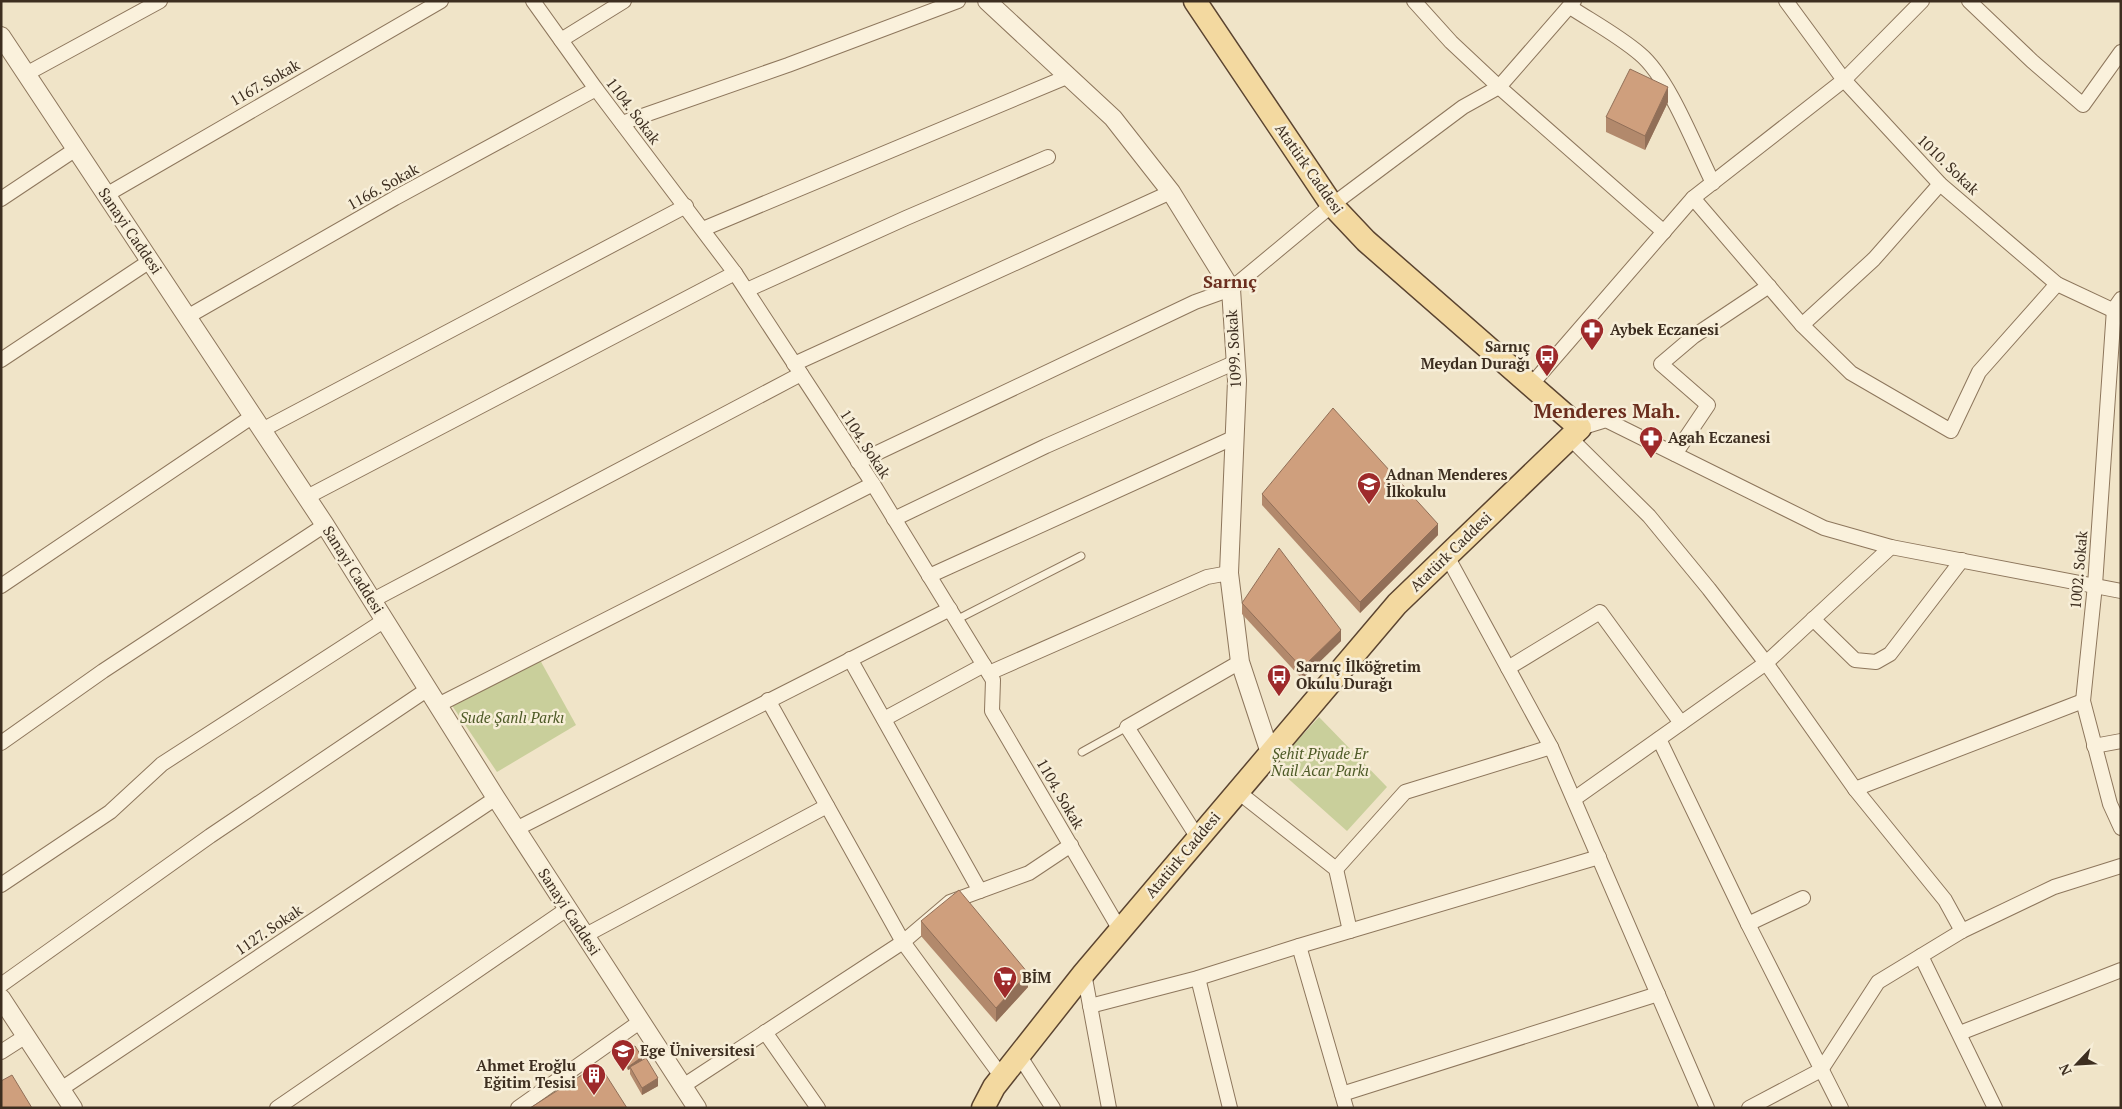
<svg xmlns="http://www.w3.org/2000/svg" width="2122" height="1109" viewBox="0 0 2122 1109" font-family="'PT Serif',serif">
<rect width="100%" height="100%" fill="#f0e4c8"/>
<!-- green -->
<g fill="#c9cf9b">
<path d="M540,660L576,725L497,772L451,704Z"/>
<path d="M1319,717L1387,787L1347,831L1274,766Z"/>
</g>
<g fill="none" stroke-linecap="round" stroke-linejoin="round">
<!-- service casing -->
<g stroke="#8d765c" stroke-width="9">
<g id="service">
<path d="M956,620L1081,556"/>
<path d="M1082,752L1127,727"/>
</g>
</g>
<!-- minor casing -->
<g stroke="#8d765c" stroke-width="16">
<g id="minor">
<path d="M533,1L596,89L735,273L873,484L993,680L992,711L1120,930"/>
<path d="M1414,1L1451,42L1499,87L1664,232"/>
<path d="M1786,1L1844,80L1940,184L2057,284L2121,314"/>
<path d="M1969,1L2032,61L2083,105L2121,52"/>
<path d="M1570,7C1593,22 1619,36 1640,54C1669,78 1695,147 1713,183"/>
<path d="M561,40L624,1"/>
<path d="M26,74L160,1"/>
<path d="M622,123L788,65L958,1"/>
<path d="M106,195L441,1"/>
<path d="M1693,198L1802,325L1851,373L1951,431L1979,372L2057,284"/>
<path d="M1,199L76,149"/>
<path d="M703,229L1069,76"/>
<path d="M747,290L906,218L1048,157"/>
<path d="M2114,309L2095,585L2083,701L2110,804L2121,828"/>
<path d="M2114,309L2121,299"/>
<path d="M187,317L395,198L596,89"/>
<path d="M1802,325L1874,259L1940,184"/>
<path d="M1,360L150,261"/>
<path d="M794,364L1171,192"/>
<path d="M1531,385L1693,198L1844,80L1922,1"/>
<path d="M1580,428L1606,420L1824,528L1891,547L2121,591"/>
<path d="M262,430L686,206"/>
<path d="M1570,438L1649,516L1709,589L1766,663L1855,789L1945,900L1962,931"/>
<path d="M1675,454L1708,405L1661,364L1694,336L1769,286"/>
<path d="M858,462L1195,302L1231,289L1332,205L1463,107L1499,87L1574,1"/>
<path d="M307,497L735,273"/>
<path d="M894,519L1046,446L1236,362"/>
<path d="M1447,556L1551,747L1707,1108"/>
<path d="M929,576L1235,437"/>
<path d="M1,586L253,416"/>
<path d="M373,600L801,374"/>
<path d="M1813,619L1855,660L1876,662L1890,654L1962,560"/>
<path d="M850,659L980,891"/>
<path d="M1508,668L1600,612L1681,723"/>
<path d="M989,673L1207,577L1229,573"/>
<path d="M768,700L903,942L1002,1077"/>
<path d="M438,705L873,484"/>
<path d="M884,719L984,665"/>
<path d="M1659,739L1748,924L1803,898"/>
<path d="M1,743L103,671L325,525"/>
<path d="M2094,746L2121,741"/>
<path d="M1855,789L2083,701"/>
<path d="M1237,791L1336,869L1350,931"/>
<path d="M1574,799L1766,663L1891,547"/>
<path d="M516,829L950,609"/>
<path d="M1198,838L1127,727L1240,662"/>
<path d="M1336,869L1405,792L1551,747"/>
<path d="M1,885L110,812L162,764L385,620"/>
<path d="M1748,924L1841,1108"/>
<path d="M584,936L827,806"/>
<path d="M1299,946L1346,1108"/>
<path d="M1921,956L1995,1108"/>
<path d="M1084,973L1109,1108"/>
<path d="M1198,978L1230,1108"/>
<path d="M1,985L210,836L428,689"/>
<path d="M1090,1006L1198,978L1299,946L1599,857"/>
<path d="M765,1032L818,1108"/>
<path d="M1960,1033L2121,970"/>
<path d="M1,1052L26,1036"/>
<path d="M1019,1055L1053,1108"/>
<path d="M683,1086L903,942L950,902L1029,873L1071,845"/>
<path d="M61,1089L496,798"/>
<path d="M1342,1094L1658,994"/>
<path d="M277,1108L567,909"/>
<path d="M518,1108L641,1021"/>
<path d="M1749,1108L1821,1070L1878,982L1962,931L2054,887L2121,866"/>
</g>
</g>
<!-- tertiary casing -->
<g stroke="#8d765c" stroke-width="20">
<g id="tertiary">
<path d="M987,1L1113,118L1171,192L1231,289L1237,381L1229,573L1240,662L1270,753"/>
<path d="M1,36L325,525L496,798L697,1108"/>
<path d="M1,998L73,1108"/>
</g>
</g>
<!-- primary casing -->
<g stroke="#5b4430" stroke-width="25">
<path id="primary" d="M983,1108L994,1087L1084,973L1397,604L1580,428L1366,241L1332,205L1195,1"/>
</g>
<!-- service -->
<use href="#service" stroke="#faf1dc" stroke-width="7"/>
<!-- minor -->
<use href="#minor" stroke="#faf1dc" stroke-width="14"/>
<!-- tertiary -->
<use href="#tertiary" stroke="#faf1dc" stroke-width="18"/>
<!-- primary -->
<use href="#primary" stroke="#f3d9a0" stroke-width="22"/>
</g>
<!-- wall -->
<g fill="#b2896c">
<path d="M1668,102L1645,150L1606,132V117Z"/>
<path d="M1262,494L1438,535L1360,613L1262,505Z"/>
<path d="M1242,603L1341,641L1302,679L1242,614Z"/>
<path d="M921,921L1028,987L996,1022L921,936Z"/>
<path d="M620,1055L642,1059L658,1086L642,1095L630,1074V1069L628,1070L620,1059Z"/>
</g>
<!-- shaded-wall -->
<g fill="#916f58">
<path d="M1668,87V102L1645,150V136Z"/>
<path d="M1438,524V535L1360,613V602Z"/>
<path d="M1341,630V641L1302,679V668Z"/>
<path d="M1028,973V987L996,1022V1008Z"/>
<path d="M642,1057V1061L630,1067V1069L628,1070V1067Z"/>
<path d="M658,1078V1086L642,1095V1088Z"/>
</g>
<!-- building -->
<g fill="#cf9f7d" stroke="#916f58">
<path d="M1630,69L1668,87L1645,136L1606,117Z"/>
<path d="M1333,408L1438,524L1360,602L1262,494Z"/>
<path d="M1279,548L1341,630L1302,668L1242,603Z"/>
<path d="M959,890L1028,973L996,1008L921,921Z"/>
<path d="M635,1046L642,1057L628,1067L620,1055Z"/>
<path d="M646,1058L658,1078L642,1088L630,1067Z"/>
<path d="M599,1064L627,1108H530Z"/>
<path d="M12,1075L32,1108H1V1081Z"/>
</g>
<!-- icons -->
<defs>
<g id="pharmacy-pin" transform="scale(1.25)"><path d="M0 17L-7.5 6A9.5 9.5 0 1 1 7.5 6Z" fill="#9e2a2b" stroke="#f7eed8"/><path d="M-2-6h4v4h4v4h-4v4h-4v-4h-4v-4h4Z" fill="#fff"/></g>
<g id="bus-pin" transform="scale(1.25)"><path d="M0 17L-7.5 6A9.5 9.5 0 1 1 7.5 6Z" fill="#9e2a2b" stroke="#f7eed8"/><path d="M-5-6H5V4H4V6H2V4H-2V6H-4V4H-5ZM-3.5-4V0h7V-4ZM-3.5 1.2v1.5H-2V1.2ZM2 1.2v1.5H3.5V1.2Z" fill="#fff"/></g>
<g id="school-pin" transform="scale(1.25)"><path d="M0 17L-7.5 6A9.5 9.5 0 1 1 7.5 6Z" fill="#9e2a2b" stroke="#f7eed8"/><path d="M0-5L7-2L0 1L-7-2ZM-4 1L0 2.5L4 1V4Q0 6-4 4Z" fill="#fff"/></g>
<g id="supermarket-pin" transform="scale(1.25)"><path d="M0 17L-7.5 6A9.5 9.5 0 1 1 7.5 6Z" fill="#9e2a2b" stroke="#f7eed8"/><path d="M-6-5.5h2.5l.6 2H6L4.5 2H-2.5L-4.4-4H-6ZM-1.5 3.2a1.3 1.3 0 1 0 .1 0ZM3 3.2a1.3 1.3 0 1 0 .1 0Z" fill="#fff"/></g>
<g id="university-pin" transform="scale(1.25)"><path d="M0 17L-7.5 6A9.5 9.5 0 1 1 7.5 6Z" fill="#9e2a2b" stroke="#f7eed8"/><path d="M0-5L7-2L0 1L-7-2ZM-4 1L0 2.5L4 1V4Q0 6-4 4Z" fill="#fff"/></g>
<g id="building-pin" transform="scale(1.25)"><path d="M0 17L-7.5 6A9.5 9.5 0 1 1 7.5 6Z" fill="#9e2a2b" stroke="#f7eed8"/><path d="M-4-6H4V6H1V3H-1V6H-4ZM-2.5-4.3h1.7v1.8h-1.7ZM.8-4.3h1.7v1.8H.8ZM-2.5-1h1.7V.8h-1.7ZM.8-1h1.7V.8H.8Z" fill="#fff"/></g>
</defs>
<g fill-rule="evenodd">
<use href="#pharmacy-pin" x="1592" y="330"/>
<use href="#bus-pin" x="1547" y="356"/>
<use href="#pharmacy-pin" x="1651" y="438"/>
<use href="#school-pin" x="1369" y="484"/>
<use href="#bus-pin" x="1279" y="676"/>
<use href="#supermarket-pin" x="1005" y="978"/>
<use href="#university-pin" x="623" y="1051"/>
<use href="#building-pin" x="594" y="1075"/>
</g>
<g text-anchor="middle" stroke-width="5" stroke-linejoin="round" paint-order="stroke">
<!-- street labels -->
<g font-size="15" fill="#3d2e20" stroke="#f7eed8">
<text transform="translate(265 83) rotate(-30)" y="5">1167. Sokak</text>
<text transform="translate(633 111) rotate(53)" y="5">1104. Sokak</text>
<text transform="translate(1948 165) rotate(44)" y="5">1010. Sokak</text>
<text transform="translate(1309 169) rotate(55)" y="5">Atatürk Caddesi</text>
<text transform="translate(383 187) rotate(-29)" y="5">1166. Sokak</text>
<text transform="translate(130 231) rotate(56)" y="5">Sanayi Caddesi</text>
<text transform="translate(1234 349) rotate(-93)" y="5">1099. Sokak</text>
<text transform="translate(865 444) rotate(57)" y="5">1104. Sokak</text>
<text transform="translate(1451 552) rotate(-44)" y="5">Atatürk Caddesi</text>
<text transform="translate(353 570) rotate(58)" y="5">Sanayi Caddesi</text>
<text transform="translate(2079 570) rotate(-85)" y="5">1002. Sokak</text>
<text transform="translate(1060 794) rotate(60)" y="5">1104. Sokak</text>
<text transform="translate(1183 855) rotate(-50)" y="5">Atatürk Caddesi</text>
<text transform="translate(569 912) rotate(57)" y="5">Sanayi Caddesi</text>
<text transform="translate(269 930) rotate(-34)" y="5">1127. Sokak</text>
</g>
<!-- poi labels -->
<g font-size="15" font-weight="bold" fill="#3d2e20" stroke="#f7eed8" text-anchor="start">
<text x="1610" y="335">Aybek Eczanesi</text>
<text x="1530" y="352" text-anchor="end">Sarnıç<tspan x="1530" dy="17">Meydan Durağı</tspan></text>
<text x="1668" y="443">Agah Eczanesi</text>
<text x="1386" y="480">Adnan Menderes<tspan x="1386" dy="17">İlkokulu</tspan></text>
<text x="1296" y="672">Sarnıç İlköğretim<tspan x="1296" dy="17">Okulu Durağı</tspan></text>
<text x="1022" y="983">BİM</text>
<text x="640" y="1056">Ege Üniversitesi</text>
<text x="576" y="1071" text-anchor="end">Ahmet Eroğlu<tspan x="576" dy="17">Eğitim Tesisi</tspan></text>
</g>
<!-- park labels -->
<g font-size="15" font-style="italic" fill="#4d5a26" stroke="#f7eed8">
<text x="512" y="723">Sude Şanlı Parkı</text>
<text x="1320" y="759">Şehit Piyade Er<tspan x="1320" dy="17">Nail Acar Parkı</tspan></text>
</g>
<!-- quarter labels -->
<g font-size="18" font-weight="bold" fill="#6b2e1e" stroke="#f7eed8">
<text x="1230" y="288">Sarnıç</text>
</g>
<!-- district labels -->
<g font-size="20" font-weight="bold" fill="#6b2e1e" stroke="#f7eed8">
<text x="1607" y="418">Menderes Mah.</text>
</g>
</g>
<!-- border -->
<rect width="2122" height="1109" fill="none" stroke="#3d2e20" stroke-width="5"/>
<!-- north arrow -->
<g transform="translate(2077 1064) rotate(245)" stroke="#f7eed8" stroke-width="4" paint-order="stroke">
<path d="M0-4L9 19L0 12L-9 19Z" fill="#3d2e20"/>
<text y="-8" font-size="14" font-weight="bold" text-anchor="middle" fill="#3d2e20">N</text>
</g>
</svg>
